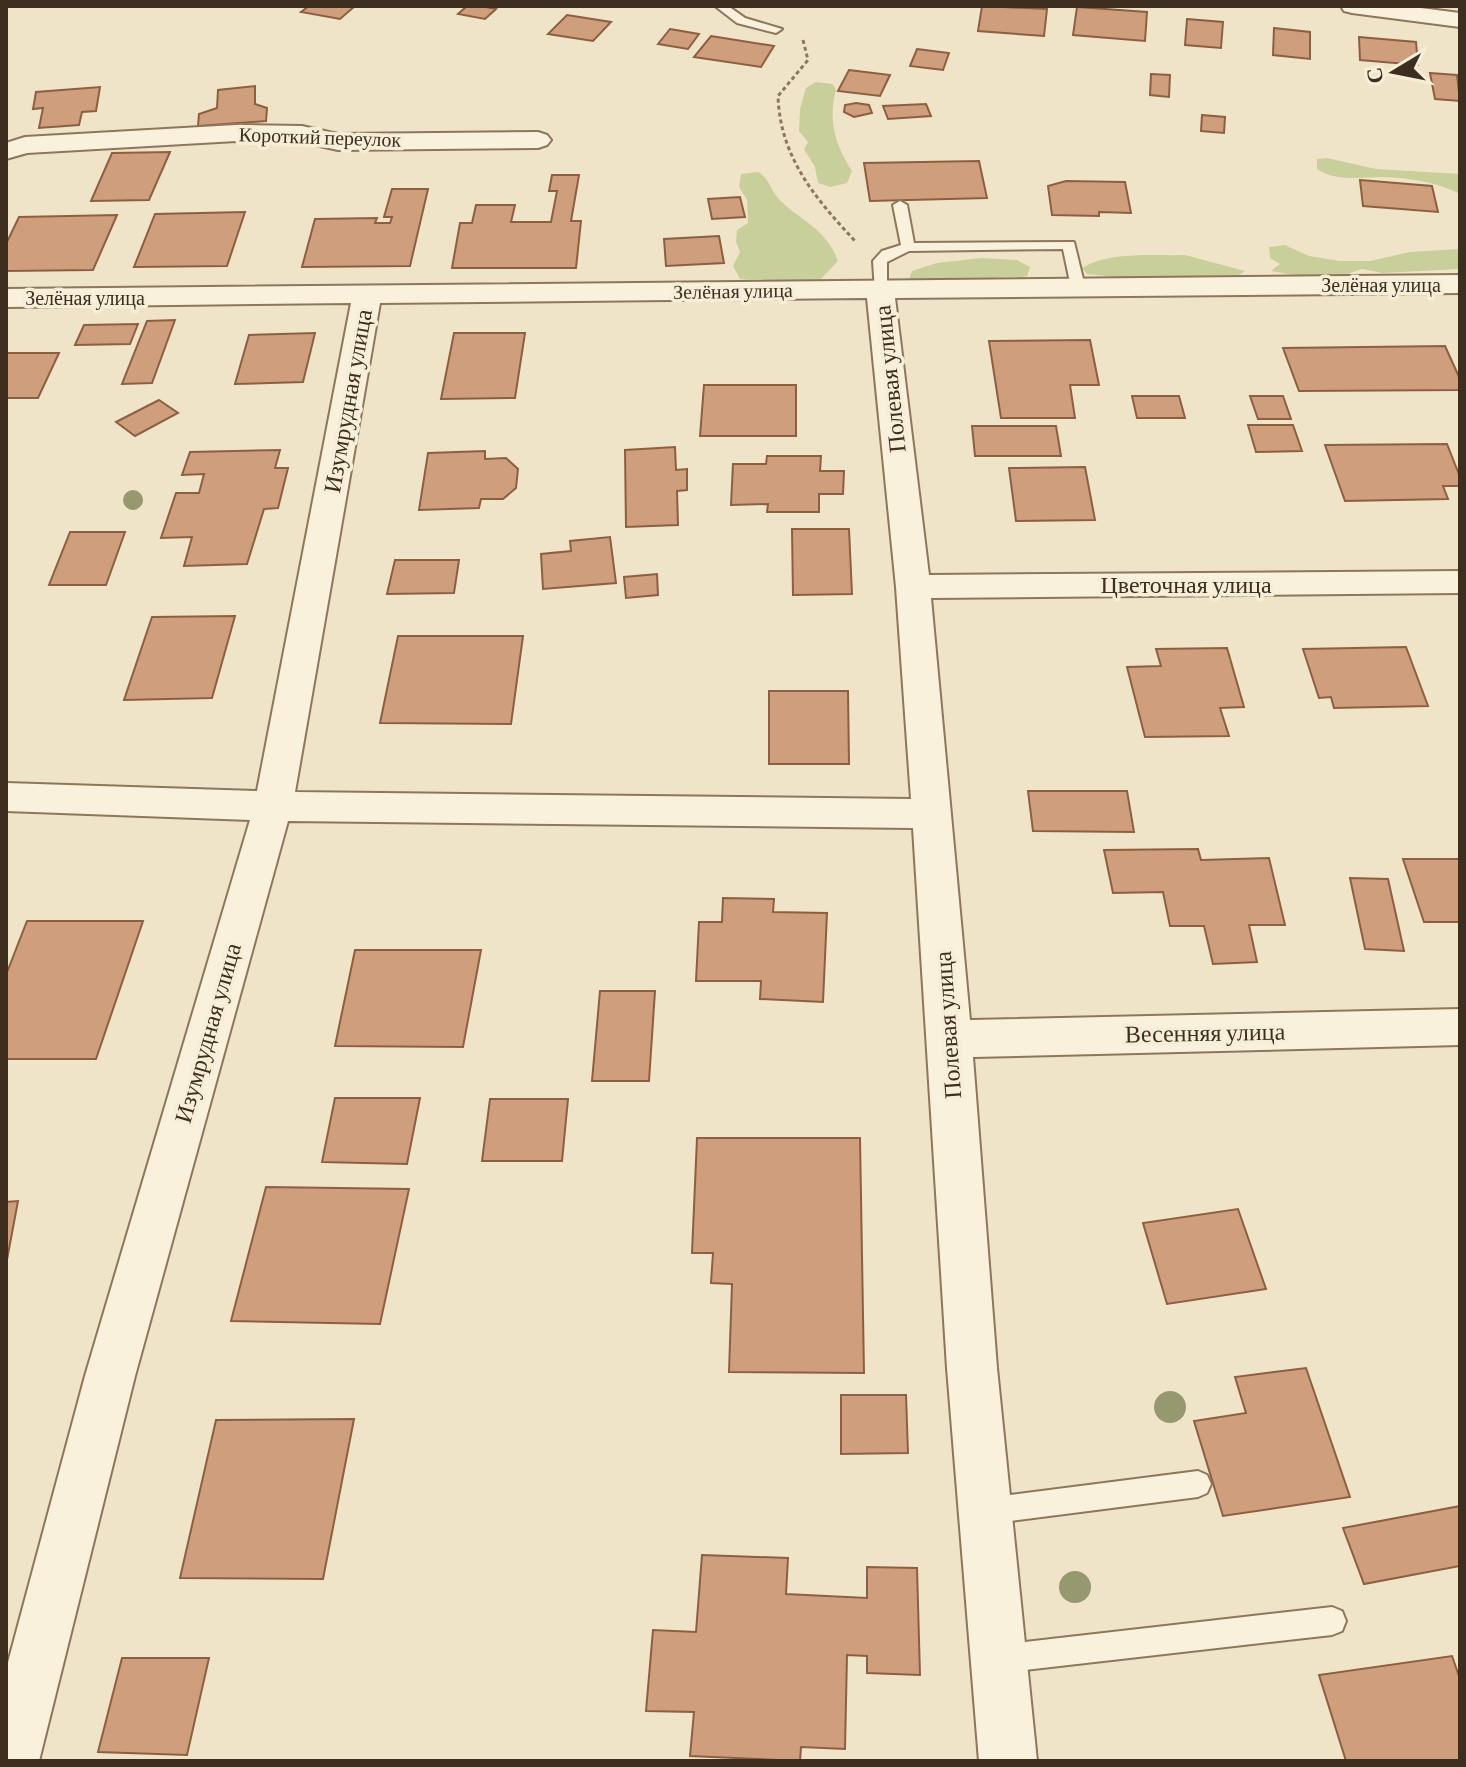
<svg xmlns="http://www.w3.org/2000/svg" width="1466" height="1767" viewBox="0 0 1466 1767" font-family="'Crimson Pro',serif">
<rect width="100%" height="100%" fill="#f0e4c8"/>
<!-- green -->
<g fill="#c9cf9b">
<path d="M816,82L832,84L836,89C828,121 835,144 852,171L847,183L830,187L818,183L815,167L804,149L808,142L799,131L800,109L806,88Z"/>
<path d="M1327,158L1376,169L1460,174V194C1440,184 1420,180 1398,178C1372,175 1338,184 1317,169V159Z"/>
<path d="M758,172C768,177 770,188 777,197C800,222 825,226 838,261L821,279L795,284L740,279L733,266L740,252L736,242L737,230L748,223L747,200L739,187L741,174Z"/>
<path d="M1285,245L1309,256L1340,261H1370L1410,252L1460,249V269L1382,273L1362,269L1344,275L1305,277L1271,271L1280,264L1270,258L1269,247Z"/>
<path d="M1185,255L1245,271L1236,277L1132,279L1087,274L1082,268C1110,251 1154,256 1185,255Z"/>
<path d="M981,258L1017,260L1030,267L1027,276C993,285 943,290 909,279L912,271L937,263Z"/>
</g>
<!-- building -->
<g fill="#cf9f7d" stroke="#8d5f41" stroke-width="2">
<path d="M309,6H355L340,19L301,12Z"/>
<path d="M467,6H481L496,9L485,19L458,14Z"/>
<path d="M982,6L1047,9L1044,36L978,31Z"/>
<path d="M1077,7L1147,12L1145,41L1073,35Z"/>
<path d="M567,15L611,22L593,41L548,34Z"/>
<path d="M1187,19L1223,22L1221,48L1185,45Z"/>
<path d="M1274,28L1310,32V59L1273,55Z"/>
<path d="M670,29L699,34L688,49L658,44Z"/>
<path d="M711,36L774,46L761,67L694,57Z"/>
<path d="M1359,37L1416,42L1418,65L1360,60Z"/>
<path d="M917,49L949,53L943,70L910,66Z"/>
<path d="M849,70L890,75L880,96L838,91Z"/>
<path d="M1430,73L1457,75L1460,101L1435,99Z"/>
<path d="M1151,74L1170,75L1169,97L1150,95Z"/>
<path d="M255,86V104L267,108L266,121L198,126L199,114L217,108L218,90Z"/>
<path d="M100,87L96,111L82,112L79,125L39,128L43,108L33,109L36,92Z"/>
<path d="M856,103L869,105L872,113L854,117L844,112L845,105Z"/>
<path d="M926,104L931,116L888,119L883,106Z"/>
<path d="M1202,115L1225,117L1224,133L1201,131Z"/>
<path d="M170,152L149,200L91,201L112,153Z"/>
<path d="M979,161L987,198L870,201L864,163Z"/>
<path d="M552,175H579L571,221H581L576,268H452L460,223H472L476,205H515L511,222H551L557,191H549Z"/>
<path d="M1360,180L1432,186L1438,212L1363,206Z"/>
<path d="M1066,181L1125,182L1131,213L1099,212V216L1052,215L1048,186Z"/>
<path d="M392,189H428L410,266L302,267L315,219L377,218L375,223H390L392,217H384Z"/>
<path d="M740,197L745,217L712,219L708,199Z"/>
<path d="M245,212L227,266L134,267L155,214Z"/>
<path d="M117,215L93,270L6,271V244L19,217Z"/>
<path d="M719,236L724,263L666,266L664,239Z"/>
<path d="M175,320L152,383L122,384L147,321Z"/>
<path d="M138,324L130,344L75,345L84,325Z"/>
<path d="M315,333L303,382L235,384L249,335Z"/>
<path d="M454,333H525L515,398L441,399Z"/>
<path d="M1090,340L1099,385H1070L1075,418H1001L989,341Z"/>
<path d="M1445,346L1460,379V390L1299,391L1283,348Z"/>
<path d="M6,353H59L38,398H6Z"/>
<path d="M704,385H796V436H700Z"/>
<path d="M1132,396H1179L1185,418H1137Z"/>
<path d="M1250,396H1283L1291,419H1258Z"/>
<path d="M159,400L178,413L135,436L116,422Z"/>
<path d="M1248,425H1293L1302,451L1256,452Z"/>
<path d="M972,426H1056L1061,456H975Z"/>
<path d="M1447,444L1460,477V486H1443L1448,499L1345,501L1325,445Z"/>
<path d="M675,447L676,470L687,469V490L677,491L678,525L626,527L625,450Z"/>
<path d="M280,450L275,468H288L278,508L264,509L247,564L184,566L192,537L161,538L176,493H199L204,474L182,475L190,452Z"/>
<path d="M485,451V459L506,458L518,469L516,488L503,499H481L479,508L419,510L428,453Z"/>
<path d="M767,456H821L820,471H844L843,494H819V512H767L768,504L731,505L733,464H766Z"/>
<path d="M1085,467L1095,520L1016,521L1009,468Z"/>
<path d="M792,529H849L852,594L793,595Z"/>
<path d="M70,532H125L106,585H49Z"/>
<path d="M610,537L616,583L543,589L541,554L571,551L570,541Z"/>
<path d="M395,560H459L454,593L387,594Z"/>
<path d="M657,574L658,595L626,598L624,577Z"/>
<path d="M235,616L212,698L124,700L152,617Z"/>
<path d="M398,636H523L511,724L380,723Z"/>
<path d="M1406,647L1428,706L1334,708L1331,697L1319,698L1303,649Z"/>
<path d="M1227,648L1244,707L1220,708L1229,736L1145,737L1127,667L1161,666L1156,649Z"/>
<path d="M769,691H848L849,764H769Z"/>
<path d="M1028,791H1127L1134,832L1033,831Z"/>
<path d="M1198,849L1201,860L1269,858L1285,925H1249L1257,962L1213,964L1204,926H1170L1163,892L1113,893L1104,850Z"/>
<path d="M1403,859H1460V922H1424Z"/>
<path d="M1350,878L1388,879L1404,951L1365,949Z"/>
<path d="M723,898L774,899L773,912L827,913L823,1002L760,999L761,981H696L699,922H722Z"/>
<path d="M27,921H143L96,1059H6V975Z"/>
<path d="M355,950H481L463,1047L335,1046Z"/>
<path d="M600,991H655L649,1081H592Z"/>
<path d="M335,1098H420L407,1164L322,1162Z"/>
<path d="M490,1099H568L562,1161H482Z"/>
<path d="M697,1138H860L864,1373L729,1372L732,1284L711,1283L713,1253H692Z"/>
<path d="M266,1187L409,1189L380,1324L231,1321Z"/>
<path d="M18,1201L6,1265V1202Z"/>
<path d="M1238,1209L1266,1289L1167,1304L1143,1223Z"/>
<path d="M1306,1368L1350,1497L1223,1516L1194,1421L1246,1413L1235,1377Z"/>
<path d="M841,1395H906L908,1453L841,1454Z"/>
<path d="M354,1419L323,1579L180,1578L216,1420Z"/>
<path d="M1460,1506V1566L1364,1584L1343,1528Z"/>
<path d="M702,1555L788,1558L786,1594L867,1598V1567L917,1568L920,1675L867,1673V1656L847,1655L845,1749L801,1747L800,1761L690,1756L694,1712L646,1711L653,1630L696,1632Z"/>
<path d="M1452,1656L1460,1679V1761H1346L1319,1675Z"/>
<path d="M122,1658H209L187,1755L98,1752Z"/>
</g>
<g fill="none" stroke-linecap="round" stroke-linejoin="round">
<!-- lane casing -->
<g stroke="#8d765c" stroke-width="4">
<g id="lane">
<path d="M715,6H728L745,18L782,29L776,33L737,23Z"/>
<path d="M900,201L907,205L914,243L1074,242L1085,287L1078,291L1071,287L1063,249L909,251L887,262V289L885,292H875L873,261L882,251L901,245L893,205Z"/>
<path d="M1198,1471L1207,1475L1211,1484L1207,1493L1198,1497L986,1524L977,1520L973,1511L977,1502L986,1498Z"/>
<path d="M1332,1607L1342,1611L1346,1621L1342,1631L1332,1635L999,1673L989,1669L985,1659L989,1649L999,1645Z"/>
</g>
</g>
<!-- street casing -->
<g stroke="#8d765c" stroke-width="4">
<g id="street">
<path d="M1341,6H1405L1460,13V27L1352,13L1344,11Z"/>
<path d="M236,125L302,126L338,134L538,132L547,135L551,140L547,145L538,148L338,150L302,142L236,141L27,153L6,159V143L25,137Z"/>
<path d="M1460,275V293L895,298L929,575L1460,571V593L931,598L970,1020L1460,1009V1045L973,1057L997,1368L1037,1761H979L947,1368L913,828L288,821L135,1376L39,1761H6V1670L85,1376L250,820L6,811V783L257,791L351,303L6,307V289ZM867,298L896,587L911,799L295,792L380,303Z"/>
</g>
</g>
<!-- path -->
<path stroke="#8d765c" stroke-width="3" stroke-dasharray="4 3" stroke-linecap="butt" d="M803,40L808,60L778,96C780,157 815,198 855,241"/>
<!-- lane -->
<use href="#lane" fill="#faf1dc" fill-rule="evenodd"/>
<!-- street -->
<use href="#street" fill="#faf1dc" fill-rule="evenodd"/>
</g>
<!-- trees -->
<g fill="#96986f">
<circle cx="133" cy="500" r="10"/>
<circle cx="1170" cy="1407" r="16"/>
<circle cx="1075" cy="1587" r="16"/>
</g>
<g text-anchor="middle" stroke-width="7" stroke-linejoin="round" paint-order="stroke">
<!-- far-street labels -->
<g font-size="20" fill="#3d2e20" stroke="#f7eed8">
<text transform="translate(320 137) rotate(2)" y="7">Короткий переулок</text>
<text x="1381" y="292">Зелёная улица</text>
<text transform="translate(733 291) rotate(-1)" y="7">Зелёная улица</text>
<text x="85" y="305">Зелёная улица</text>
</g>
<!-- street labels -->
<g font-size="24" fill="#3d2e20" stroke="#f7eed8">
<text transform="translate(890 379) rotate(-96)" y="8">Полевая улица</text>
<text transform="translate(348 401) rotate(-80)" y="8">Изумрудная улица</text>
<text x="1186" y="593">Цветочная улица</text>
<text transform="translate(948 1025) rotate(-94)" y="8">Полевая улица</text>
<text transform="translate(208 1033) rotate(-74)" y="8">Изумрудная улица</text>
<text transform="translate(1205 1033) rotate(-1)" y="8">Весенняя улица</text>
</g>
</g>
<!-- border -->
<rect width="1466" height="1767" fill="none" stroke="#3d2e20" stroke-width="16"/>
<!-- north arrow -->
<g transform="translate(1394 72) rotate(260)" stroke="#f7eed8" stroke-width="6" paint-order="stroke">
<path d="M0-6L14 30L0 20L-14 30Z" fill="#3d2e20"/>
<text y="-12" font-size="22" font-weight="bold" text-anchor="middle" fill="#3d2e20">С</text>
</g>
</svg>
